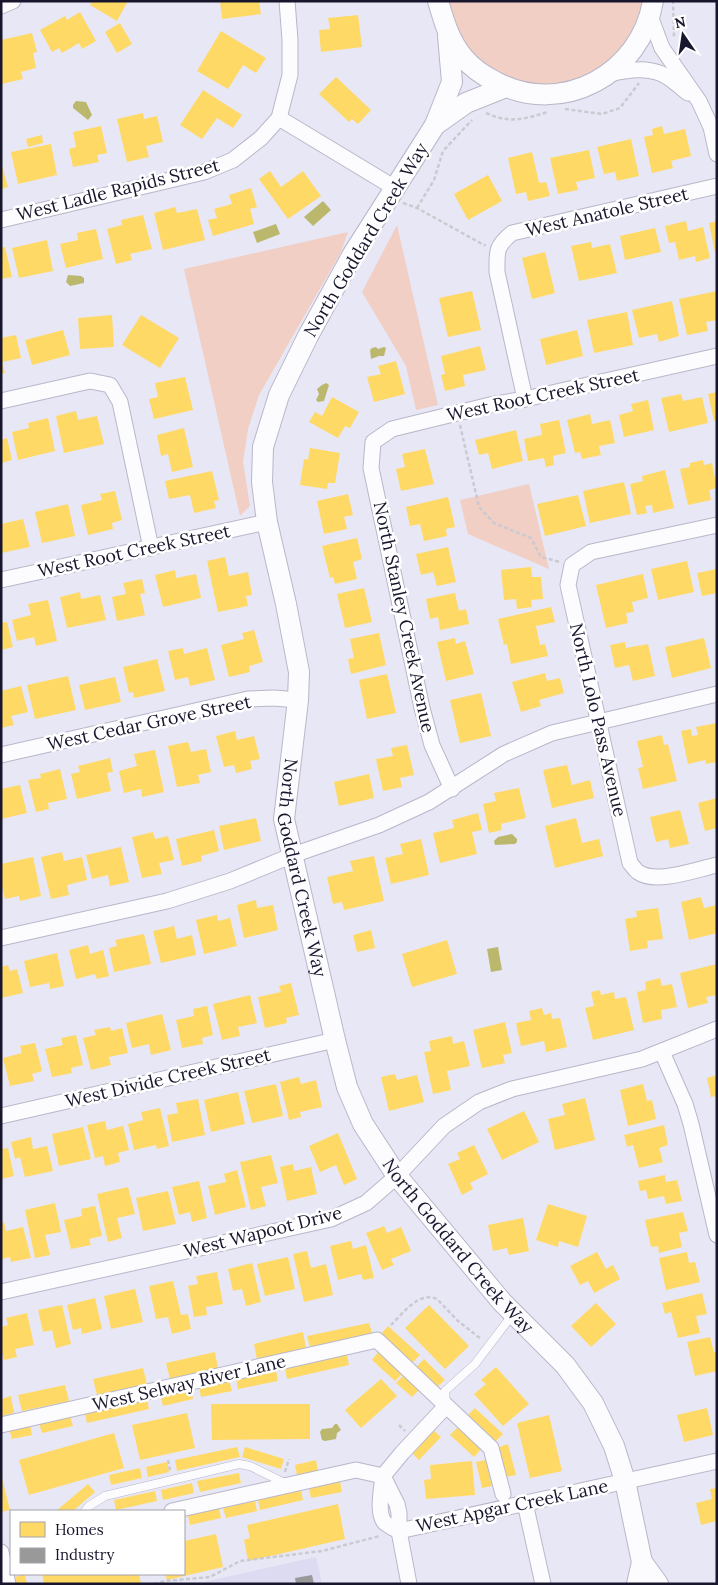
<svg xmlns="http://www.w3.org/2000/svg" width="718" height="1585" viewBox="0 0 718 1585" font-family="Lora,serif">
<rect width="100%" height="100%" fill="#e8e7f6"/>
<!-- built -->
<path fill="#dcdbf2" d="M316,1557L322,1584H195Z"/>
<!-- green -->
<g fill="#f1cfc5">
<path d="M443,1H647L630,45L576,86L534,89L476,63L453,33Z"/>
<path d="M397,225L438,405L416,410L406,366L362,292Z"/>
<path d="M348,232L341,252L259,395L248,429L243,462L250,506L240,516L184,269Z"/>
<path d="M529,484L549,569L468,534L460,500Z"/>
</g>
<!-- water -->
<g fill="#bbb86e">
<path d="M76,101L86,102L92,115L88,120L73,108V105Z"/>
<path d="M323,201L331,210L313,226L304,217Z"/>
<path d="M276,224L280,234L257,243L253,232Z"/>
<path d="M68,275L81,276L84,278V283L70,286L66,282Z"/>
<path d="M376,347L378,349L384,347L386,348L384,356H379L371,359L370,350L372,348Z"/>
<path d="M326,383L329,385L324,401L318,402L316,400L319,394L317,389L322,385Z"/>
<path d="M512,834L517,839V842L515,844L495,845L494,841L498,837Z"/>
<path d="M498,947L502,970L491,972L487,949Z"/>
<path d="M335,1424H337L341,1430L337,1433L336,1439L325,1441L322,1440L320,1432L322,1429L332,1428Z"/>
</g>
<!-- homes -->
<g fill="#ffd966">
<path d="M92,1H128L117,21L90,5Z"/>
<path d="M220,1H259L261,14L222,19Z"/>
<path d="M80,12L96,41L82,49L79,43L62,53L59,48L52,52L40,30L65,16L67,20Z"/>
<path d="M358,15L362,47L321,52L319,30L330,29L328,18Z"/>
<path d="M120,23L132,44L117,53L105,32Z"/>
<path d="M221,31L266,58L256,73L243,65L228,89L197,71Z"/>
<path d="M32,33L37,52L33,53L36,68L21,72L23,79L2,84L1,40Z"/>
<path d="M336,77L371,110L358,124L352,119L349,122L319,94Z"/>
<path d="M203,90L242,115L233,128L217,118L202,139L180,125Z"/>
<path d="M143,113L144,119L157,116L163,142L146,146L149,157L127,162L117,119Z"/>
<path d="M101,126L107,153L97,155L99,162L73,167L69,149L76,147L73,132Z"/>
<path d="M662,126L664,134L685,129L691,156L671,161L673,168L652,173L644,137L653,135L652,129Z"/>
<path d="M42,135L43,143L28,147L26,139Z"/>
<path d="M631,139L639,176L617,181L615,172L604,174L597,147Z"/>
<path d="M51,144L57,175L18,184L11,152Z"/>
<path d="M589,150L595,178L576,182L578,190L558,194L550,158Z"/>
<path d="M532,152L539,183L546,182L550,196L528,201L526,192L516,194L508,158Z"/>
<path d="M1,163L8,187L1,189Z"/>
<path d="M270,171L281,187L303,171L321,196L288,219L259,179Z"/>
<path d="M488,175L502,201L468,220L454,194Z"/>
<path d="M251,188L257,207L250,209L254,224L213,236L208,220L217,218L214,209L232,204L229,195Z"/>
<path d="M175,207L177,213L197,209L205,240L163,250L154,213Z"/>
<path d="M143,215L152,249L130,254L132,260L116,264L107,229L122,225L121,220Z"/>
<path d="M686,221L688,231L703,227L710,258L696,262L695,256L679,260L675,242L669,243L665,226Z"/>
<path d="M717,221V252H715L709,223Z"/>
<path d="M655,228L661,252L625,260L620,236Z"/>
<path d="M96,229L103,259L66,268L60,244L78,240L77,233Z"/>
<path d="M47,240L53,271L19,278L12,248Z"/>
<path d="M591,242L592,248L610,244L617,273L579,281L571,246Z"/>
<path d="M5,247L12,277L1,279V248Z"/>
<path d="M545,252L555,293L532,299L522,258Z"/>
<path d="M472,291L481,330L448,337L439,298Z"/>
<path d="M717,291V320L706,322L708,331L687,335L679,299Z"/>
<path d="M672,301L679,336L659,342L657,334L639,338L632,310Z"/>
<path d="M627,312L633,345L594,353L587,320Z"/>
<path d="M112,315L114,347L80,349L78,318Z"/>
<path d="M141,315L179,338L160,368L122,345Z"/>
<path d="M63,330L70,355L32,365L25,340Z"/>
<path d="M577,330L583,356L546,365L540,339Z"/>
<path d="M16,335L21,358L2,362L5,373H1V338Z"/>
<path d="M480,346L486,370L463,375L465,386L445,391L441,375L445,374L441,356Z"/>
<path d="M396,361L405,394L374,402L367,377L381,374L378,366Z"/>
<path d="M185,377L193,410L154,419L149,399L158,397L155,383Z"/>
<path d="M717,392V420L714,421L708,394Z"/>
<path d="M681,394L683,401L702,397L708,423L669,432L661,398Z"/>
<path d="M332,397L359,412L350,428L345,426L338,438L309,422L315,412L322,416Z"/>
<path d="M648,400L654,430L624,437L619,415L633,411L631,404Z"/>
<path d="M76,411L78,420L97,416L104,444L64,453L56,416Z"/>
<path d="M590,414L592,424L610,420L615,443L599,446L601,455L582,459L580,452L575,453L567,420Z"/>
<path d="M48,418L55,451L18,460L12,432L29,428L28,423Z"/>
<path d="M559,420L566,453L553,456L554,465L546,467L544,458L528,461L524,439L542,435L540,424Z"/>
<path d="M184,428L193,467L172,472L168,454L161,456L157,435Z"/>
<path d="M516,430L523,461L492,469L488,453L479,455L475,440Z"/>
<path d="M7,438L12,460L1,463V440Z"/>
<path d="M310,448L340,453L335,483H328L327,489L300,485L304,459L308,460Z"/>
<path d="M425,449L434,484L401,491L396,469L405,467L402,454Z"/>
<path d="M703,460L704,465L712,463L717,488L709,490L711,500L688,505L680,469L690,467V463Z"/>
<path d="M665,470L674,508L653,513L652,505L645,506L647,513L637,515L630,484L643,481L642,476Z"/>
<path d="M212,471L219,500L214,501L216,508L194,513L190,495L169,499L165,481Z"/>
<path d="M624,482L631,514L590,523L583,491Z"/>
<path d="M115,491L122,520L112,523L113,529L88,535L81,505L102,500L100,494Z"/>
<path d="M348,494L353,515L344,517L347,529L324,534L317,501Z"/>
<path d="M578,495L586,526L545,536L537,504Z"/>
<path d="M448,497L455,527L446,529L447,536L424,541L420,524L410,526L406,507Z"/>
<path d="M68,504L75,536L42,543L35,512Z"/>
<path d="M23,519L30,547L1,553V524Z"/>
<path d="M357,538L362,559L353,562L357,579L335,584L333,577L330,578L322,546Z"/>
<path d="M448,547L456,582L437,586L433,572L421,575L416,554Z"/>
<path d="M225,557L229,576L248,572L252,595L246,596L248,606L218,612L207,561Z"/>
<path d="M687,561L694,592L658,600L651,569Z"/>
<path d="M531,567L532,577H541L543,599L531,600L532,607L517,609L516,599L504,600L501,570Z"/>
<path d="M717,569V593L702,596L697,573Z"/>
<path d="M175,570L176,578L196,574L201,598L163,607L155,575Z"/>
<path d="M643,574L648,598L632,602L634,612L626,613L628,623L606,628L596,585Z"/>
<path d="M142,579L145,593L140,594L145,615L117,621L112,597L126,594L123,583Z"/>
<path d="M364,588L372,622L345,628L337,594Z"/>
<path d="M80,592L81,599L100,595L106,620L67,628L60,597Z"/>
<path d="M455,593L459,611L466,609L469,624L440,630L438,617L430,619L426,599Z"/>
<path d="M48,600L57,641L36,646L34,637L17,641L12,620L31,615L28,604Z"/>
<path d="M551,607L555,622L536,626L540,645L545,644L548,656L511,664L507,644L504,645L498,619Z"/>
<path d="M7,622L13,647L1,650V623Z"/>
<path d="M254,630L263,662L249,666L250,672L229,677L221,645L244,639L242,633Z"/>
<path d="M379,633L386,665L351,674L348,659L354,658L350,639Z"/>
<path d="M455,638L456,644L465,641L474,674L446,681L437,642Z"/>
<path d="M704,638L711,668L672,678L665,647Z"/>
<path d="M625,642L626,648L648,644L655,676L633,681L629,665L615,668L610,645Z"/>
<path d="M183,648L184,654L207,648L215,680L190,686L188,677L175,680L168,651Z"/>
<path d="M157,659L165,691L134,698L133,692L129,693L123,667Z"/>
<path d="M545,673L547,681L560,678L564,693L539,700L541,706L521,712L512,682Z"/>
<path d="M387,674L396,713L367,719L359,680Z"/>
<path d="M68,676L76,710L35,719L27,685Z"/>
<path d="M115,677L121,702L85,710L79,685Z"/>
<path d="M21,686L28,712L11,716L14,725L1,728V691Z"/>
<path d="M481,693L491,736L460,743L450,700Z"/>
<path d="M717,723V762L706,764L705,760L688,764L681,731L691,729L692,736L698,735L696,727Z"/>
<path d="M235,731L237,740L254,736L260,759L250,761L252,769L236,773L234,765L224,767L216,736Z"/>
<path d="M662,735L664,745L668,744L677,781L643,789L638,768L643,767L637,741Z"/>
<path d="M188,742L191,752L206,749L211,772L198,775L200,783L177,787L168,746Z"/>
<path d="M407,745L414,775L400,778L402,787L383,791L376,759L393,756L391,748Z"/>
<path d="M155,750L164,792L142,797L141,789L124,793L119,771L137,766L134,754Z"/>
<path d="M110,758L113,772L107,773L111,791L77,799L71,774L80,772L78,766Z"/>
<path d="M567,765L572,785L590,780L594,798L552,808L543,770Z"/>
<path d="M60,769L67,799L48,803L49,809L36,812L28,780L41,778L40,774Z"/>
<path d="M369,774L374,798L339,806L334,782Z"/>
<path d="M20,785L27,813L1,819V789Z"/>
<path d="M519,788L526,818L501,824L502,830L489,833L483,804L496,801L494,793Z"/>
<path d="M717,798V828L705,831L698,803Z"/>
<path d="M680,810L689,844L670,848L668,839L656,842L650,817Z"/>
<path d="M478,813L482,830L472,832L477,854L440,863L433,833L454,828L452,820Z"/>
<path d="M256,818L261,841L224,850L219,826Z"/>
<path d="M576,818L582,843L599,839L603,856L555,868L545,826Z"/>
<path d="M214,830L219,851L201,856L202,861L182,866L176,839Z"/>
<path d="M153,832L155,839L168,836L174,860L159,863L162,874L142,878L132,837Z"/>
<path d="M421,839L429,875L391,884L385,858L403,854L400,844Z"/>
<path d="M121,847L129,882L110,886L108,875L92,879L86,855Z"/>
<path d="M62,852L64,861L82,857L87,880L67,885L69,895L51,899L41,857Z"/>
<path d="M374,856L384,901L344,910L342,902L333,904L327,877L353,871L350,861Z"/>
<path d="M33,857L41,896L20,901L19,896L5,899L1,883V864Z"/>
<path d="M701,897L704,908L717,905V933L689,940L681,902Z"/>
<path d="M256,900L257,908L273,905L278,930L244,938L237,905Z"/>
<path d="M658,908L663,939L647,941L648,948L630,951L625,919L637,917L636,911Z"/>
<path d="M217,915L218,921L230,918L237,946L204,954L196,920Z"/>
<path d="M174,926L177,939L192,935L196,955L161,963L153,931Z"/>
<path d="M371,930L375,948L357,952L353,935Z"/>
<path d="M144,934L151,964L114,972L109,948L117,946L115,940Z"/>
<path d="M447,940L457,974L412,987L402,954Z"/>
<path d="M88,945L90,954L103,950L109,976L97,979L95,974L76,979L69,950Z"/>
<path d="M57,953L64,986L50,989L49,983L30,987L24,961Z"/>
<path d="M717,964V995L706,997L708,1003L688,1008L680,973Z"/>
<path d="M8,965L10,971L17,969L23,993L1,998V967Z"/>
<path d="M660,978L662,986L672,984L677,1007L661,1010L662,1019L643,1023L637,992L646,990L645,982Z"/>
<path d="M291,983L299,1015L286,1018L287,1023L265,1028L258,997L281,992L279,986Z"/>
<path d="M600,990L601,995L614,992L615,999L626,997L634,1030L593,1040L585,1008L594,1006L591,992Z"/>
<path d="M250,995L257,1023L238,1027L240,1036L222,1040L213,1004Z"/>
<path d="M207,1006L213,1035L202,1038L203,1044L182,1048L176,1020L194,1016L193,1009Z"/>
<path d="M542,1008L544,1015L551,1013L552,1019L560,1018L567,1047L546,1052L544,1041L521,1046L516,1023L531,1020L529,1011Z"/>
<path d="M162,1014L171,1050L151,1055L149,1044L132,1048L126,1023Z"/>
<path d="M505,1022L512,1053L503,1055L505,1063L482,1068L473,1030Z"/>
<path d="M110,1027L111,1031L122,1028L128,1053L109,1057L111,1065L91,1070L83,1038L96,1035L94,1030Z"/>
<path d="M76,1035L83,1065L71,1068L72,1073L52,1077L45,1049L63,1045L61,1038Z"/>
<path d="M452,1036L453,1044L464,1041L470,1066L447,1071L451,1090L433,1094L424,1052L431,1051L429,1041Z"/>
<path d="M35,1043L42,1071L32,1074L34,1081L10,1086L3,1058L22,1053L20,1046Z"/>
<path d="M395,1074L397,1080L417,1075L424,1102L389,1111L381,1077Z"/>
<path d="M717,1075V1096L711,1097L707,1078Z"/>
<path d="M299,1077L301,1084L316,1080L322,1107L300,1112L301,1117L289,1120L280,1082Z"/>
<path d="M276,1084L283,1116L252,1123L244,1091Z"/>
<path d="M643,1084L647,1101L652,1100L656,1119L628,1126L620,1090Z"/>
<path d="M238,1092L245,1124L211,1132L204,1100Z"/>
<path d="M585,1098L595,1140L555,1150L548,1119L565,1115L562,1104Z"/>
<path d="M198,1099L205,1135L172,1142L167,1115L178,1113L176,1103Z"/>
<path d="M160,1108L169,1146L157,1149L156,1145L134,1150L128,1124L143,1120L141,1112Z"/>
<path d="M524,1111L539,1142L502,1160L487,1129Z"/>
<path d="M105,1121L107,1130L123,1126L129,1150L118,1153L120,1162L105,1166L103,1156L95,1158L87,1125Z"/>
<path d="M664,1125L668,1145L659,1148L663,1162L639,1168L633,1145L627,1147L624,1135Z"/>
<path d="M83,1127L91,1159L59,1166L52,1134Z"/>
<path d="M338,1133L357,1179L344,1185L336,1165L320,1172L309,1146Z"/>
<path d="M31,1137L33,1149L47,1146L53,1171L25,1177L20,1157L15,1159L11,1142Z"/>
<path d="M474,1145L488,1174L470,1183L473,1189L462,1195L448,1164L460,1159L457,1153Z"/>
<path d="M8,1148L14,1176L1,1179V1149Z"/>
<path d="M271,1155L278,1183L261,1187L266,1206L251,1210L240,1162Z"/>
<path d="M293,1164L294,1171L311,1167L317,1194L287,1201L280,1167Z"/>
<path d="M237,1170L246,1207L215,1215L208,1186L226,1182L224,1174Z"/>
<path d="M665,1175L666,1182L677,1180L682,1201L666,1204L664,1196L648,1199L646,1190L640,1191L638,1181Z"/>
<path d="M199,1181L207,1218L192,1222L190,1212L179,1215L172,1187Z"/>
<path d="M128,1187L135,1214L117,1218L122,1238L108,1242L97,1194Z"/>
<path d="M168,1191L176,1224L143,1231L136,1198Z"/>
<path d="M55,1203L61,1232L45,1235L50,1255L35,1258L25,1210Z"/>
<path d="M548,1204L587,1216L578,1247L559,1241L558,1247L536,1240Z"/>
<path d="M95,1206L102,1236L89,1239L91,1245L71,1249L64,1220L82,1216L81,1209Z"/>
<path d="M683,1212L688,1231L679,1233L682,1247L659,1253L658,1246L651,1247L645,1220Z"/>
<path d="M523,1218L529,1251L509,1255L507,1248L493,1251L488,1225Z"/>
<path d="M4,1222L6,1231L23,1227L31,1258L11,1262L10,1257L1,1259V1223Z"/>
<path d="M384,1226L387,1233L401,1227L411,1251L391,1259L394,1265L382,1270L366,1233Z"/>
<path d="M351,1241L353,1249L366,1245L374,1278L363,1280L361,1274L338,1280L330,1246Z"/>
<path d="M307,1251L311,1268L326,1264L333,1295L304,1302L293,1254Z"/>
<path d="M597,1252L606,1269L613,1265L620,1279L594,1293L588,1281L580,1285L570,1266Z"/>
<path d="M687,1252L689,1263L695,1262L700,1282L666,1290L659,1258Z"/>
<path d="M288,1257L295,1289L265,1296L257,1264Z"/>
<path d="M252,1263L261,1302L246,1306L242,1289L233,1291L228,1269Z"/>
<path d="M217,1272L223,1304L206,1307L207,1315L194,1317L188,1286L198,1284L196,1276Z"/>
<path d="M173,1281L181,1315L188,1314L191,1329L172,1334L168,1317L156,1319L149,1286Z"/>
<path d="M135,1289L143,1322L111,1329L104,1296Z"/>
<path d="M702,1293L707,1314L696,1316L700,1333L678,1338L671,1312L665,1314L662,1303Z"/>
<path d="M95,1298L102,1329L82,1334L81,1328L73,1330L67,1305Z"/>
<path d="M596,1303L616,1324L591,1347L571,1326Z"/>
<path d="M62,1305L71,1344L56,1348L52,1330L43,1332L38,1310Z"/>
<path d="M429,1305L469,1346L445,1369L405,1328Z"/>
<path d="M27,1313L34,1345L15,1349L17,1357L4,1360L1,1349V1327L8,1325L6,1318Z"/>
<path d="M369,1323L372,1333L310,1347L307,1336Z"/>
<path d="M388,1326L420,1355L412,1363L381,1334Z"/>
<path d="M303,1332L306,1348L257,1359L254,1344Z"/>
<path d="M710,1337L714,1352H717V1371L695,1376L687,1342Z"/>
<path d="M215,1352L218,1368L170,1379L166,1363Z"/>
<path d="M378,1352L402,1374L395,1381L372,1360Z"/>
<path d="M347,1355L349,1365L287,1379L285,1368Z"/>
<path d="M424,1359L445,1380L437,1387L416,1367Z"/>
<path d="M496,1367L529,1404L503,1426L474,1394L486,1384L481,1380Z"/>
<path d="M143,1368L147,1384L97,1395L93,1379Z"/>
<path d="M276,1370L278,1381L238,1389L236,1379Z"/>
<path d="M404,1375L419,1390L412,1397L396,1383Z"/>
<path d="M381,1379L397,1396L361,1428L345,1410Z"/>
<path d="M229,1380L232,1391L201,1397L199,1387Z"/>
<path d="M65,1385L69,1401L22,1411L18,1395Z"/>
<path d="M191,1389L193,1399L163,1406L161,1396Z"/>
<path d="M11,1396L14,1413L1,1416V1399Z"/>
<path d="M147,1399L149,1409L87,1423L85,1412Z"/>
<path d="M211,1404H310V1439L212,1440Z"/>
<path d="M475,1408L503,1434L495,1442L467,1416Z"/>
<path d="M707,1408L713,1435L684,1442L677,1415Z"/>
<path d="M187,1413L195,1448L140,1460L132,1425Z"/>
<path d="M549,1415L562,1471L530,1478L517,1423Z"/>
<path d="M70,1416L73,1426L42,1433L39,1423Z"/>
<path d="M30,1425L32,1435L12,1439L9,1429Z"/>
<path d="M458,1427L481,1449L474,1457L450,1435Z"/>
<path d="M433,1430L441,1437L419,1460L412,1453Z"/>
<path d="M114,1433L124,1468L29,1495L19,1460Z"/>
<path d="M508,1444L516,1475L506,1477L499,1447Z"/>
<path d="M237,1447L240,1457L177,1471L175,1460Z"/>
<path d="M245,1447L284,1459L281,1469L242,1457Z"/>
<path d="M316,1460L318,1471L297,1475L295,1465Z"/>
<path d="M486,1460L492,1486L482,1488L476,1462Z"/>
<path d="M472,1461L475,1495L426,1499L424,1480L431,1479L430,1465Z"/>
<path d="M167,1462L169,1472L148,1477L146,1467Z"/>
<path d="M140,1468L142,1478L111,1485L109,1475Z"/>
<path d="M239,1473L241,1483L200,1492L197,1481Z"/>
<path d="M1,1474L10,1510L1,1512Z"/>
<path d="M340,1482L342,1492L311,1498L309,1488Z"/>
<path d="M192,1483L194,1493L163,1500L161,1490Z"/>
<path d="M88,1484L95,1492L73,1511H56Z"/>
<path d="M717,1488V1521L701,1525L696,1503L712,1499L710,1489Z"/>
<path d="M301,1490L303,1500L260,1510L258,1500Z"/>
<path d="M155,1491L157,1501L116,1510L114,1500Z"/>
<path d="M255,1501L257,1511L226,1518L223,1508Z"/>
<path d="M338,1504L345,1539L248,1561L244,1540L250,1538L247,1525Z"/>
<path d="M219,1508L221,1518L190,1525L188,1515Z"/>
<path d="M216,1534L223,1567L167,1580L165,1574H184V1541Z"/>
<path d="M25,1574L27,1584H17L15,1577Z"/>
<path d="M42,1574H139L141,1584H44Z"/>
</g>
<!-- industry -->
<path fill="#999" d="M312,1575L314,1584H296L295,1578Z"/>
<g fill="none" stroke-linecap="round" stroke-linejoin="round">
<!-- service casing -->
<g stroke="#b8b7c9" stroke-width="9">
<g id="service">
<path d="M446,1404L445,1391L475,1364L513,1314"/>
<path d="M85,1511L89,1506L105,1496L239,1464L250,1466L287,1484"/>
</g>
</g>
<!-- minor casing -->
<g stroke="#b8b7c9" stroke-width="17">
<g id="minor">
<path d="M1,6L13,1"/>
<path d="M650,16L662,48L699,101L711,127L717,154"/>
<path d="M610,74C627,70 645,67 662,74C671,78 680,87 688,93"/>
<path d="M279,118L395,188"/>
<path d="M1,220L204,172L233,160L261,138L279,118L290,75V40L287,1"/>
<path d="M525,399L497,272C497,252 495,247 512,233L717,186"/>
<path d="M1,401L90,381L110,385L120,402L151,548"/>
<path d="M717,525L591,552L572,565L568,585L630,863C633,866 635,870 638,872C656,885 697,869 717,865"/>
<path d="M1,580L267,522"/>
<path d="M1,755L248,699L274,698L298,700"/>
<path d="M452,789L432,745L422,708L371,468L373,442L392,429L490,405L525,399L717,356"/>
<path d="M1,938L167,901L230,881L293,855L379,825L429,802L504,754L552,733L717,694"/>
<path d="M662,1052L685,1104L691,1124L717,1235"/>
<path d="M1,1116L335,1040"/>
<path d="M1,1292L331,1219L366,1203L397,1176L444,1126L479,1102L512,1089L642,1059L717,1029"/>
<path d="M1,1425L377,1340L491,1448L503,1494"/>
<path d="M383,1476L397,1504L399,1513V1531L409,1584"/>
<path d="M383,1476C382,1487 376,1514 385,1523C389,1526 394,1529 399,1531"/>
<path d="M525,1503L543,1584"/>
<path d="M172,1511L356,1470L383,1476L402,1453L446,1406"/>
<path d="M399,1531L717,1461"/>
<path d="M1,1552L8,1584"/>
</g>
</g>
<!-- tertiary casing -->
<g stroke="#b8b7c9" stroke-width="22">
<g id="tertiary">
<path d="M438,1C444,21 449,40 463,57C471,67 484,76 496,82C562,117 641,74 653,1"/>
<path id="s1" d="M448,36L452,82L435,125L353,254L308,336L279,395L263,447L262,482L267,522L286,604L299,672L298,700L284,819L335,1040L347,1087L363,1124L397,1176L502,1302L565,1365L593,1403L614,1446L625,1481L642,1562L637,1584"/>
<path d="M435,125L466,103L506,87"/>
<path d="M642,1562L658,1584"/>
</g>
</g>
<!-- path -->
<g stroke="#cacad1" stroke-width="2.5" stroke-dasharray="4 2.5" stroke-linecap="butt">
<path d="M673,36L674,35L673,1"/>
<path d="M565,109L602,114L620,108L639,83"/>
<path d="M486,113C510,124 524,119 548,112"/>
<path d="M403,203L417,208L484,245H486"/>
<path d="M417,208L434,180L443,151L472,120"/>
<path d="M460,425L479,507L494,523L531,538L541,557L560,562"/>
<path d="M391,1325C403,1313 419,1291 437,1299L458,1321L481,1339"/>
<path d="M399,1425L405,1431"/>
<path d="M168,1460L170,1470"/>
<path d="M285,1472L289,1459"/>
<path d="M154,1584L165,1581L210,1577L240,1561L322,1551L380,1536"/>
</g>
<!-- service -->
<use href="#service" stroke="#fcfbfe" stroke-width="8"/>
<!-- minor -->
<use href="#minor" stroke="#fcfbfe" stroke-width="15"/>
<!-- tertiary -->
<use href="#tertiary" stroke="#fcfbfe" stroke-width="20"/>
</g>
<g text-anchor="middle" stroke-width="5" stroke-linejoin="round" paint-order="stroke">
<!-- street labels -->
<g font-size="18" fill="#18162d" stroke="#fff">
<text transform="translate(118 190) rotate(-14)" y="6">West Ladle Rapids Street</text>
<text transform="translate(607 212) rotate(-13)" y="6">West Anatole Street</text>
<text transform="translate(366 240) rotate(-59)" y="6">North Goddard Creek Way</text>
<text transform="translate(543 395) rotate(-12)" y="6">West Root Creek Street</text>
<text transform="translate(134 551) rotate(-12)" y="6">West Root Creek Street</text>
<text transform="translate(404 617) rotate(78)" y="6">North Stanley Creek Avenue</text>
<text transform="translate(598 720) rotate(77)" y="6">North Lolo Pass Avenue</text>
<text transform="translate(149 723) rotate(-12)" y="6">West Cedar Grove Street</text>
<text dy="6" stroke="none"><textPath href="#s1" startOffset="886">North Goddard Creek Way</textPath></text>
<text transform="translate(168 1078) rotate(-13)" y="6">West Divide Creek Street</text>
<text transform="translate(263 1232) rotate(-14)" y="6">West Wapoot Drive</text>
<text dy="6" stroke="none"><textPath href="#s1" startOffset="1306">North Goddard Creek Way</textPath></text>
<text transform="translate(189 1383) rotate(-13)" y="6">West Selway River Lane</text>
<text transform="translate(512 1506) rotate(-12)" y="6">West Apgar Creek Lane</text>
</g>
</g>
<!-- border -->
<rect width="718" height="1585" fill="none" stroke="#18162d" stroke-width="5"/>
<!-- legend -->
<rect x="10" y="1510" width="175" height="65" fill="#ffffff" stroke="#a3a2ab"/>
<rect x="20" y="1522" width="25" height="15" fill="#ffd966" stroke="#a3a2ab"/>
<text x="55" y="1535" font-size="15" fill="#18162d">Homes</text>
<rect x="20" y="1548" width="25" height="15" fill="#999999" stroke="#a3a2ab"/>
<text x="55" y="1560" font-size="15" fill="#18162d">Industry</text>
<!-- north arrow -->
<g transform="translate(683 35) rotate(347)" stroke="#ffffff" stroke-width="4" paint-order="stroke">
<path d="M0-4L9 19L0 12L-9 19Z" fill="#18162d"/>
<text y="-8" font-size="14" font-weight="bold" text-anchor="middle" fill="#18162d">N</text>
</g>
</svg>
